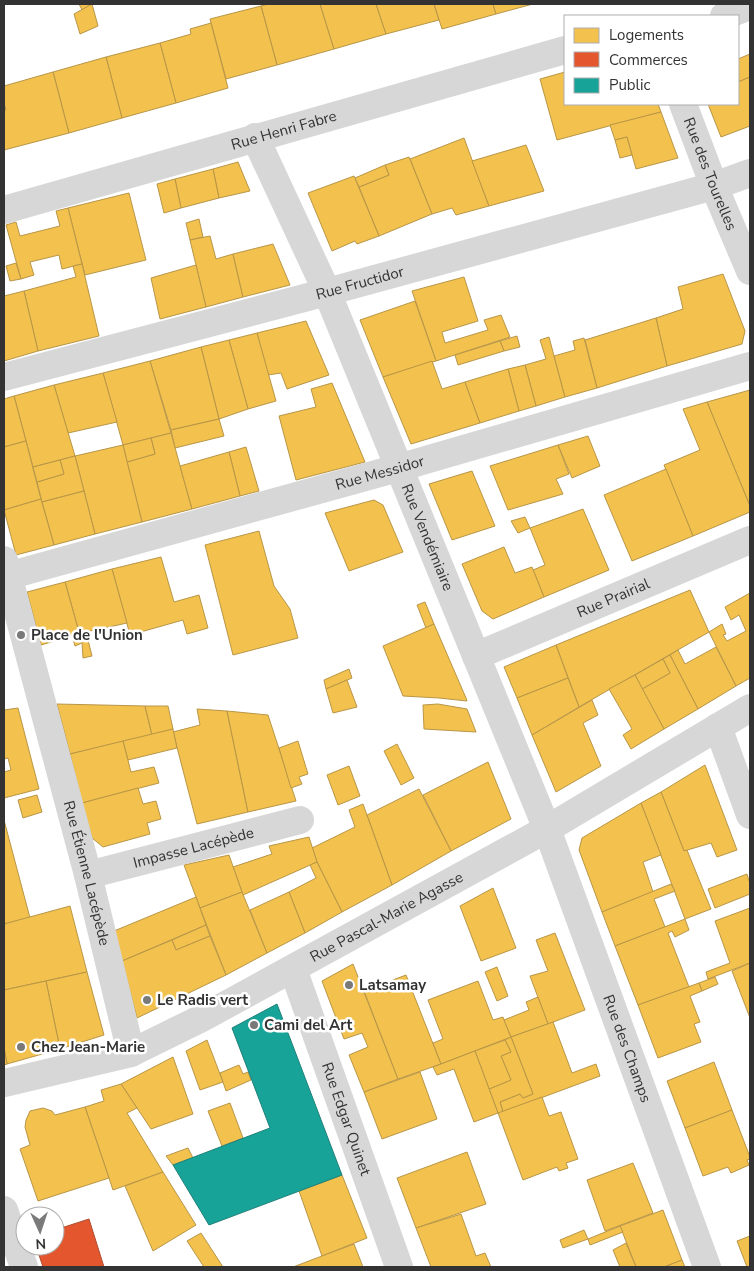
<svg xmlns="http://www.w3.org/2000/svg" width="754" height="1271" viewBox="0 0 754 1271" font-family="'Nunito Sans',sans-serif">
<rect width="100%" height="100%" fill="#fff"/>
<!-- homes -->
<g fill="#f2c14e" stroke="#b99646">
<path d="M79,4H93L82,10Z"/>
<path d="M92,4L98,26L80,34L74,14Z"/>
<path d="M268,4H320L334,49L277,65L261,6Z"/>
<path d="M320,4H376L386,34L334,49Z"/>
<path d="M376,4H434L439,20L386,34Z"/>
<path d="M434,4H493L496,14L442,29Z"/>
<path d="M493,4H533L496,14Z"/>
<path d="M261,6L277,65L226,79L210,19Z"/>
<path d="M211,23L228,88L176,103L160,43L191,34L190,29Z"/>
<path d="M160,43L176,103L122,118L106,57Z"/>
<path d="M750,54V77L738,82V59Z"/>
<path d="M106,57L122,118L69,133L53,72Z"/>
<path d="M53,72L69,133L4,150V110H6L4,103V86Z"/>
<path d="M565,72V104H658L661,112L557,140L540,79Z"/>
<path d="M750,77V126L721,137L708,104H738V82Z"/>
<path d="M661,112L678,158L636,169L627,137L615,140L610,125Z"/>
<path d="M627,137L632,155L620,158L615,140Z"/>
<path d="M464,138L489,206L456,215L452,208L432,214L410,159Z"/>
<path d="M526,145L544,191L489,206L472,161Z"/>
<path d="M409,157L432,214L379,236L359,187L389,175L385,165Z"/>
<path d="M238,162L250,191L219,198L213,169Z"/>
<path d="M385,165L389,175L359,187L355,178Z"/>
<path d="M213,169L219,198L181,208L175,179Z"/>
<path d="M354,176L379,236L357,244L355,241L332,251L308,193Z"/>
<path d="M175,179L181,208L164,213L157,184Z"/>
<path d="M129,193L146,260L85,275L68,208Z"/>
<path d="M68,208L82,264L62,269L59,255L30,262L34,275L21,279L6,225L16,222L20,236L60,226L56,211Z"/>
<path d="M199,219L203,237L190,240L186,223Z"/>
<path d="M210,236L216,259L233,254L243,297L206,307L190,240Z"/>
<path d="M273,244L290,285L243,297L233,254Z"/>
<path d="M16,263L21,279L10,281L6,266Z"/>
<path d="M82,264L99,336L38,351L24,291L76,277L73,266Z"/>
<path d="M196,265L206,307L160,319L151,278Z"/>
<path d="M723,274L745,331L742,344L667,366L656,318L683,309L678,287Z"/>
<path d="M464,277L478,321L442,332L445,343L488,330L484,320L501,315L510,337L436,361L412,291Z"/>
<path d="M24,291L38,351L4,361V296Z"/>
<path d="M415,301L436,361L383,377L360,320Z"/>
<path d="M656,318L667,366L597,388L585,340Z"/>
<path d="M306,321L329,375L287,389L281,373L268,375L257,333Z"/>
<path d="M257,333L276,401L248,409L229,340Z"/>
<path d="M517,336L520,347L504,351L500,341Z"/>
<path d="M549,337L565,397L536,406L525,365L546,359L540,340Z"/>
<path d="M584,338L597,388L565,397L554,356L575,350L573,341Z"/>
<path d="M229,340L248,409L219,419L201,347Z"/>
<path d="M500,341L504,351L458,365L455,355Z"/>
<path d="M201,347L219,419L171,430L150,361Z"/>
<path d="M150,361L171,433L123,445L103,373Z"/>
<path d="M432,361L442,389L465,382L480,423L411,444L383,377Z"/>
<path d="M525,365L536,406L519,411L508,369Z"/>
<path d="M508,369L519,411L480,423L465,382Z"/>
<path d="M103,373L117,422L68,433L54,385Z"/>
<path d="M332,383L365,462L296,480L279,416L316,407L311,389Z"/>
<path d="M54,385L75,456L33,467L14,396Z"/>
<path d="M750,390V506L707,402Z"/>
<path d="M14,396L26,441L4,447V399Z"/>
<path d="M707,402L750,506V512L693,536L664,465L700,450L683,409Z"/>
<path d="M219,419L224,436L175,448L171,430Z"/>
<path d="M171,433L192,509L142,522L127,462L155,454L151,438Z"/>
<path d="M588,436L600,466L572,478L558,445Z"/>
<path d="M151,438L155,454L127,462L123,445Z"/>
<path d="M26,441L41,499L4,510V447Z"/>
<path d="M123,445L142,522L95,534L75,456Z"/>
<path d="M558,445L569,474L556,479L563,494L508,510L490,466Z"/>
<path d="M246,447L259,491L240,496L229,452Z"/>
<path d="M229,452L240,496L192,509L180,466Z"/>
<path d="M75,456L84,491L42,502L37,482L64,474L60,460Z"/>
<path d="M60,460L64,474L37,482L33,467Z"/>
<path d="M666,469L693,536L632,561L604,495Z"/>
<path d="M472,471L495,526L452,540L429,484Z"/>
<path d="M84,491L95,534L54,545L42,502Z"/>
<path d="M41,499L54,545L16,555L4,510Z"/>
<path d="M374,500L383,505L403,552L349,571L325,513Z"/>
<path d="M583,509L609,570L544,597L533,570L545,565L530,528Z"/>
<path d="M525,517L530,528L518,533L511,521Z"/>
<path d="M259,531L274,586L290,609L298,638L233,655L205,545Z"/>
<path d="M504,547L515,573L532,567L544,597L493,619L482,611L462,564Z"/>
<path d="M161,557L174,602L199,595L208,628L187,634L183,620L130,635L112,569Z"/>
<path d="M112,569L127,623L86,632L92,656L83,658L82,643L65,582Z"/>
<path d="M65,582L82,643L75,646L72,636L41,645L27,592Z"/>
<path d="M690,590L709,632L579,707L556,645Z"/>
<path d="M750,593V678L736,686L709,632L722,624L726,634L723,635L727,641L746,631L739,615L731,620L725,607Z"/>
<path d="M425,602L434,624L426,628L417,605Z"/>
<path d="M434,624L466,698L467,701L439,698L403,696L383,646Z"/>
<path d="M556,645L568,678L517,698L504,667Z"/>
<path d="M716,647L736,686L698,709L670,655L678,650L685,664Z"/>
<path d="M670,655L698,709L664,729L642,689L670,673L663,659Z"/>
<path d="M663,659L670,673L642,689L635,675Z"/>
<path d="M349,669L352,678L326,689L324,680Z"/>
<path d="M635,675L664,729L631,749L623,735L632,729L609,689Z"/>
<path d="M568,678L579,707L532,735L517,698Z"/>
<path d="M347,680L357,707L333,713L326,689Z"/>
<path d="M592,700L598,715L583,723L601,766L556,792L532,735Z"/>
<path d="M57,704L145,706L152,735L70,754Z"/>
<path d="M438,704L467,709L476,732L424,729L423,705Z"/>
<path d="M145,706H168L173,729L152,735Z"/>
<path d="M18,708L39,789L4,798V772L11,770L8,758L4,759V710Z"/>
<path d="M197,709L227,711L248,812L197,824L173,732L200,725Z"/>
<path d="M227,711L268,715L296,801L248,812Z"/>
<path d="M173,729L177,748L128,760L123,741Z"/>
<path d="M123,741L131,772L154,767L159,783L82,803L70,754Z"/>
<path d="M298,741L308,774L299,777L302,784L291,788L279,748Z"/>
<path d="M397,744L414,778L401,785L384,751Z"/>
<path d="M488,762L511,819L451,851L423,795Z"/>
<path d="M705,765L737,850L717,857L711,843L684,851L661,792Z"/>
<path d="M349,766L360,796L338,805L327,775Z"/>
<path d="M138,788L143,804L156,801L161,819L147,823L150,834L103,847L92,838L82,803Z"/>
<path d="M419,789L451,851L392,885L367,815Z"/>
<path d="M661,792L684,851L687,850L711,909L685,919L641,803Z"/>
<path d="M37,795L42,812L23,818L18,800Z"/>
<path d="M641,803L661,855L643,862L653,892L602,912L579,850L582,838Z"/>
<path d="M363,804L392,885L342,912L317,862L312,848L355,827L349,810Z"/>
<path d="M4,820L30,918L4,924Z"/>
<path d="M309,837L317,862L243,895L233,867L272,854L269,846Z"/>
<path d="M229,855L242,892L200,908L184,865Z"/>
<path d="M317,862L342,912L305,933L289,892L316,878L310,865Z"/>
<path d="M747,874L750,884V894L715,908L708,889Z"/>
<path d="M671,884L675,891L654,899L665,927L615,946L602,912Z"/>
<path d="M493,888L516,948L481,961L460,906Z"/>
<path d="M242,892L267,953L226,975L200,908Z"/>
<path d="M289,892L305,933L267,953L250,910Z"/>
<path d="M196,897L206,925L122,961L114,931Z"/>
<path d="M70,906L87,972L4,990V924Z"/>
<path d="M750,908V963L708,979L706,972L730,963L715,921Z"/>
<path d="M685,919L689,930L675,937L672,931L668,933L689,987L638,1005L615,946Z"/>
<path d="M206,925L210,936L176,950L172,940Z"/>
<path d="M555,933L585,1010L548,1024L530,976L548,971L536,940Z"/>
<path d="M210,936L226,975L137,1018L122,961L172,940L176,950Z"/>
<path d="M750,963V1018L732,971Z"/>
<path d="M353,964L398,1079L364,1092L349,1055L368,1047L362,1033L344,1039L322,981Z"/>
<path d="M497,967L508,996L497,1001L485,972Z"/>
<path d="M87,972L104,1035L60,1049L46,981Z"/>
<path d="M406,975L441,1064L398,1079L364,991Z"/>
<path d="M715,977L718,984L702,991L699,983Z"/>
<path d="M46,981L60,1049L7,1064L4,1048V990Z"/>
<path d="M478,981L493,1020L503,1017L511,1037L441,1064L433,1043L443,1039L428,1000Z"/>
<path d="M699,983L702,991L690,996L700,1022L694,1024L701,1042L658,1058L638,1005Z"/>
<path d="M538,997L548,1024L511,1037L504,1020L529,1010L526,1002Z"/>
<path d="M553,1022L572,1073L596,1064L600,1076L503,1112L500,1102L520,1094L523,1098L533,1094L511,1037Z"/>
<path d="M511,1037L533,1094L523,1098L520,1094L500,1102L503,1112L498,1113L489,1089L511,1080L501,1056L511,1052L505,1040Z"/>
<path d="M207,1040L223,1082L200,1090L186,1051Z"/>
<path d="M505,1040L511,1052L501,1056L511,1080L489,1089L475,1051Z"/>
<path d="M4,1048L7,1064L4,1065Z"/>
<path d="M475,1051L498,1113L474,1122L454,1069L437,1075L433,1067Z"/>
<path d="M173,1057L193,1114L151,1129L121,1084Z"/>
<path d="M714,1062L732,1110L685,1128L667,1081Z"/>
<path d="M239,1065L243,1074L248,1072L251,1080L226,1091L220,1073Z"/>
<path d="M420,1072L437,1119L382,1139L364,1092Z"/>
<path d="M121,1084L137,1108L127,1113L163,1172L113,1190L85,1107L104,1101L101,1090Z"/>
<path d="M542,1097L549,1116L561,1112L578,1159L566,1163L568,1168L559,1171L557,1167L523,1180L498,1113Z"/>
<path d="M230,1103L243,1138L222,1146L208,1111Z"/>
<path d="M85,1107L109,1178L38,1201L20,1149L30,1145L25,1127L26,1120L30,1111L43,1108L52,1111L55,1115Z"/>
<path d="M732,1110L750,1157V1159L747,1160L749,1165L731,1173L728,1167L703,1176L685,1128Z"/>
<path d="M188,1148L193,1158L173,1165L166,1156Z"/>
<path d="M467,1152L486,1204L416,1228L397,1178Z"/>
<path d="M633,1163L653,1213L605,1231L587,1180Z"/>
<path d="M163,1172L196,1225L153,1251L125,1186Z"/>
<path d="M342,1175L367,1238L322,1256L299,1191Z"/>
<path d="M663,1210L682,1260L664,1267H636L620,1226Z"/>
<path d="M461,1214L476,1256L485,1253L491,1267H431L416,1228Z"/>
<path d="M620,1226L623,1232L590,1245L588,1239Z"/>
<path d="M584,1230L588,1239L563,1248L560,1240Z"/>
<path d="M201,1233L223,1267H204L187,1241Z"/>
<path d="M750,1236V1267H747L737,1241Z"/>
<path d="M626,1243L636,1267H620L613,1250Z"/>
<path d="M354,1244L363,1267H293L322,1256Z"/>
<path d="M682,1260L685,1267H664Z"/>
</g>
<!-- shops -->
<path fill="#e4572e" stroke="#af4c30" d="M89,1219L104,1267H43L36,1246H55V1230Z"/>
<!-- public -->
<path fill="#17a398" stroke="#1f817a" d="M277,1004L342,1175L209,1225L173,1165L270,1128L232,1028Z"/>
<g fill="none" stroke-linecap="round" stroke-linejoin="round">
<!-- street -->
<g stroke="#d7d7d7" stroke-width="28">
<path d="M724,16L750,6"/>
<path id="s1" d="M683,104L714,186L750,271"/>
<path id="s2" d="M255,137L327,292L547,829L707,1267"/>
<path id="s3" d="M4,210L565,50"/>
<path id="s4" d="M4,377L327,292L714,186L750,173"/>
<path id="s5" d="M4,560L88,875L131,1053"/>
<path id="s6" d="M4,577L398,468L750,366"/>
<path id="s7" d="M476,656L750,540"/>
<path d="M718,727L750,815"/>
<path id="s8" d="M88,875L300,820"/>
<path id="s9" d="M293,969L399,1267"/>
<path id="s10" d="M4,1083L131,1053L202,1018L547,829L750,708"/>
<path d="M4,1210L24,1267"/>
</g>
</g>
<!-- markers -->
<g fill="#7a7a7a" stroke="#fff" stroke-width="2">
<circle cx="21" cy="635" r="5"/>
<circle cx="349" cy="985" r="5"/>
<circle cx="147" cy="1000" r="5"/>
<circle cx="254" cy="1025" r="5"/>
<circle cx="21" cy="1047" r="5"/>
</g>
<g text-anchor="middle" stroke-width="5" stroke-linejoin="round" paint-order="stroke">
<!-- street labels -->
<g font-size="15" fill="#333" stroke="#fff">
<text dy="5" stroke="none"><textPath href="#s3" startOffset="291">Rue Henri Fabre</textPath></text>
<text dy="5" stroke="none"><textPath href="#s1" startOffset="75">Rue des Tourelles</textPath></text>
<text dy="5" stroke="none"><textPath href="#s4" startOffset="368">Rue Fructidor</textPath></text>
<text dy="5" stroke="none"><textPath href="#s6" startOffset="390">Rue Messidor</textPath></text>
<text dy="5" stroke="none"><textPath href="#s2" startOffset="436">Rue Vendémiaire</textPath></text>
<text dy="5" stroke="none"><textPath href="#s7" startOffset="149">Rue Prairial</textPath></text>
<text dy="5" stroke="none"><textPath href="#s8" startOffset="109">Impasse Lacépède</textPath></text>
<text dy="5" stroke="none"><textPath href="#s5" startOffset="324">Rue Étienne Lacépède</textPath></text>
<text dy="5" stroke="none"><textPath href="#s10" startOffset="420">Rue Pascal-Marie Agasse</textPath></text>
<text dy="5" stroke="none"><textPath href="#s2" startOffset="985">Rue des Champs</textPath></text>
<text dy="5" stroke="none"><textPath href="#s9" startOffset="159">Rue Edgar Quinet</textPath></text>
</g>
<!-- poi labels -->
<g font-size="15" font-weight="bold" fill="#333" stroke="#fff" text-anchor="start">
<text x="31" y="640">Place de l'Union</text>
<text x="359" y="990">Latsamay</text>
<text x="157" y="1005">Le Radis vert</text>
<text x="264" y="1030">Cami del Art</text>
<text x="31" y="1052">Chez Jean-Marie</text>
</g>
</g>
<!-- border -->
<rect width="754" height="1271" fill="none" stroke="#333333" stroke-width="10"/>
<!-- legend -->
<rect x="564" y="15" width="175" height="90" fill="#ffffff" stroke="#adadad"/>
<rect x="574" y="28" width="25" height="15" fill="#f2c14e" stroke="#adadad"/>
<text x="609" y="40" font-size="15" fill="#333333">Logements</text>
<rect x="574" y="52" width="25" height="15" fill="#e4572e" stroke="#adadad"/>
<text x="609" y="65" font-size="15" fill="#333333">Commerces</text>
<rect x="574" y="78" width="25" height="15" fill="#17a398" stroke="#adadad"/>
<text x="609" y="90" font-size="15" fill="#333333">Public</text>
<!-- north arrow -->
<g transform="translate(40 1231) rotate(177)"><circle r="24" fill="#ffffff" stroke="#adadad"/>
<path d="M0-4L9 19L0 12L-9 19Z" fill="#7a7a7a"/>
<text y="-8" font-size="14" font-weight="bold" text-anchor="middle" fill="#333333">N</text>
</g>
</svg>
